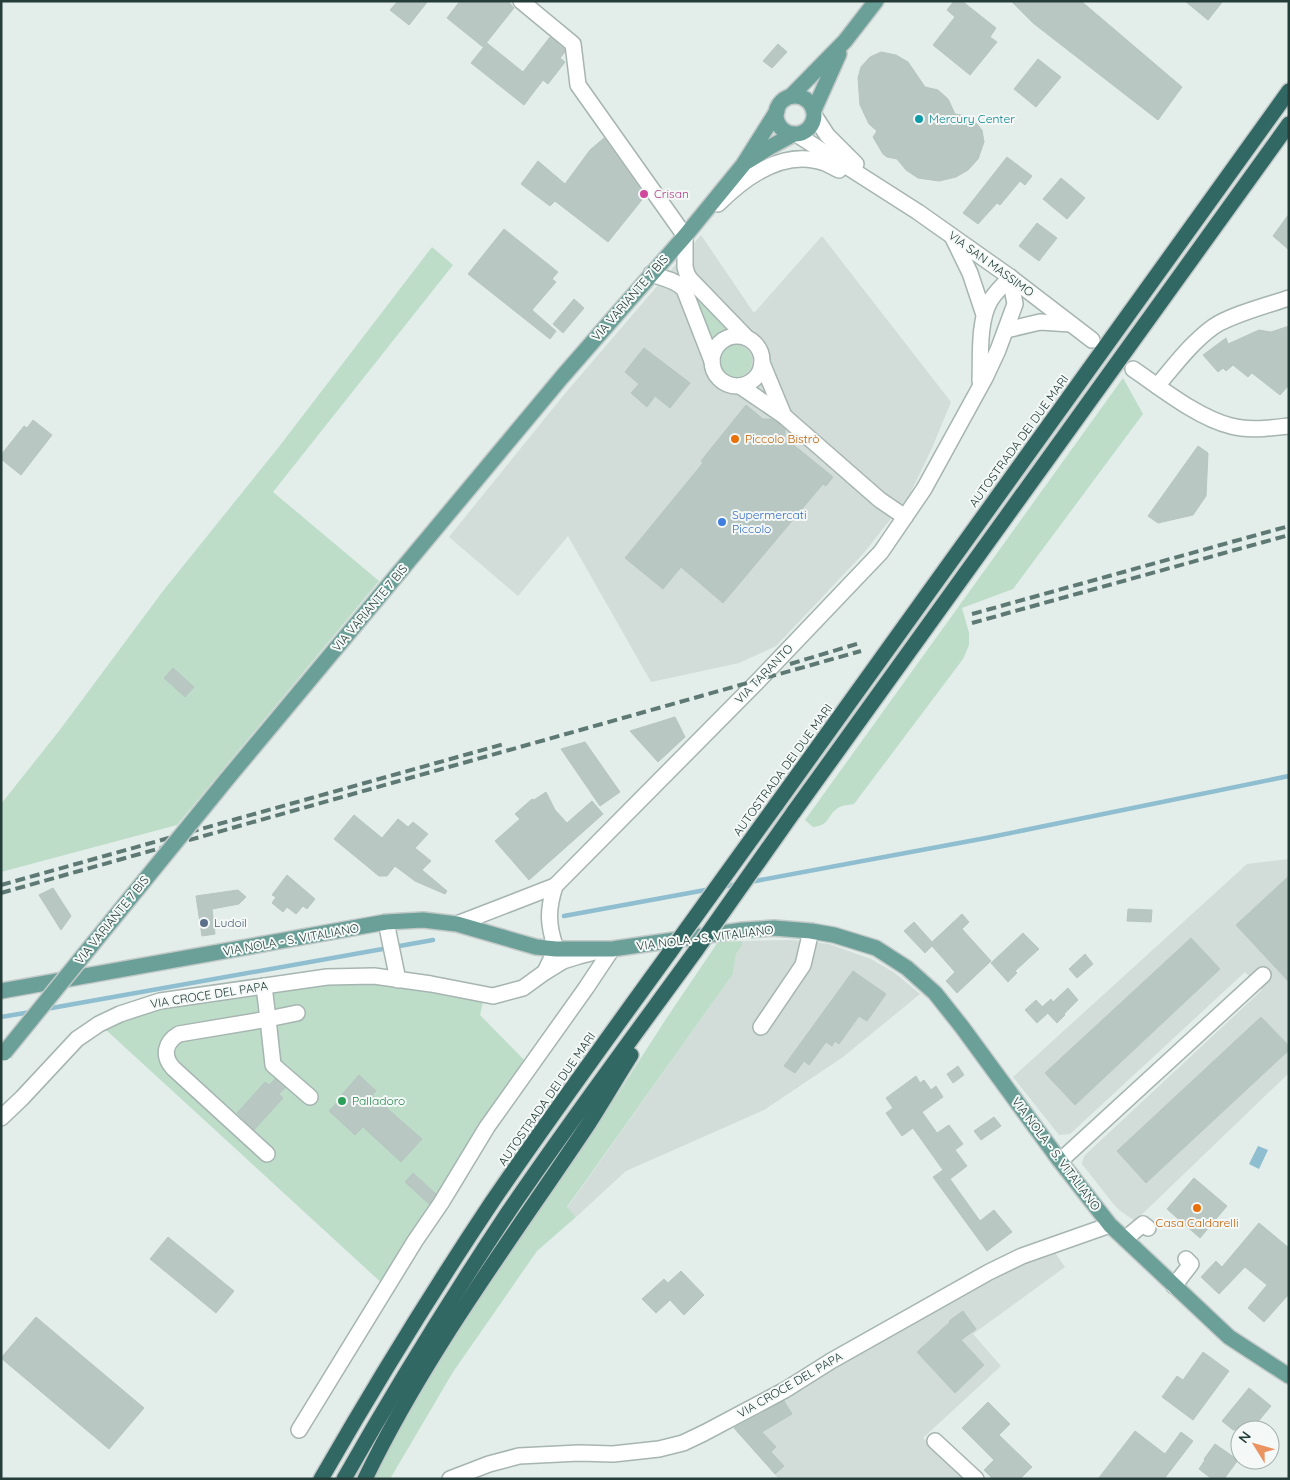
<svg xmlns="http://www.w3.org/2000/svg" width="1290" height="1480" viewBox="0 0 1290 1480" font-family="Quicksand,sans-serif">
<rect width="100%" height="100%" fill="#e3ede9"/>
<!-- built -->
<g fill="#d2dcd9">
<path d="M701,235L754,313L822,236L951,402L932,448L909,496L863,554L776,646L739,663L651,682L568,536L518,596L449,537L563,396Z"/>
<path d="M1289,859V1073L1135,1221L1119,1210L1111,1201L1082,1164L1084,1156L1262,990L1245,972L1070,1134L1059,1135L1013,1077L1247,864Z"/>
<path d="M791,940L829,944L871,959L895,973L920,994L843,1057L764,1110L626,1171L576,1217L567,1208L733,974L736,954L742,946V941Z"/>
<path d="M1054,1251L1065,1267L973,1334L1001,1366L923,1438L966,1479H779L733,1427L830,1370L1014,1266Z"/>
</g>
<!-- green -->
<g fill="#bdddc9">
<path d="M432,247L453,265L273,492L379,581L177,825L1,872V804L59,731L163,591L278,448Z"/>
<path d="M687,286L729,329L723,330L710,341Z"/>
<circle cx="736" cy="361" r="16"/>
<path d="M1123,378L1143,414L1013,589L962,608L969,633V645L963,659L854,804C849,805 842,805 838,808C826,816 831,825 813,827L805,820Z"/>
<path d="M742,941V946L736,954L733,974L567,1207L576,1217L537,1251L453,1372L390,1479H372L407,1411L461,1325L617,1095L666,1019L718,942Z"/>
<path d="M345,981L386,985L483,1002L480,1015L528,1064L385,1286L105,1029L119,1021L158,1010Z"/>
</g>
<!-- water -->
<path fill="#8ebecf" d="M1258,1146L1268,1150L1259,1169L1249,1164Z"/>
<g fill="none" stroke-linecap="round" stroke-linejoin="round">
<!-- stream -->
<g stroke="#8ebecf" stroke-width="4.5">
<path d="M750,882L986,838L1289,776"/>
<path d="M721,887L738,884"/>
<path d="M564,916L711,889"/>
<path d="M46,1009L433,940"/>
<path d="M1,1017L31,1012"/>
</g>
</g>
<!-- building -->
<g fill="#b9c7c3" stroke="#b6c6c1">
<path d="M398,1H428L409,25L390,10Z"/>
<path d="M460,1H508L514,8L483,47L447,18Z"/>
<path d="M954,1H962L996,28L990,37L997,42L970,75L933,45L955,17L947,10Z"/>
<path d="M1011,1H1081L1182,87L1158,120L1033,23Z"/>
<path d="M1185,1H1223L1208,20Z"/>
<path d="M550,37L564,49L565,52L560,58L565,62L548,84L543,80L524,105L471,63L487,43L523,72Z"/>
<path d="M778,44L787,52L772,68L763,61Z"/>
<path d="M881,52L896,55L908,62L925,87L938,90L948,99L955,114L966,116L975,122L982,130L984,142L978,159L968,170L956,177L939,181L918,178L906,170L897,159L887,157L883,154L873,137L877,131L869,124L860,105L858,78L861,67L870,57Z"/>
<path d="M1038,59L1061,77L1036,107L1014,89Z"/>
<path d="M604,138L645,196L608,242L555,201L550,206L521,184L538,161L565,184L590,150Z"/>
<path d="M1007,157L1032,176L1025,185L1020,181L1000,205L997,203L978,224L963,213Z"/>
<path d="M1061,178L1085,198L1067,219L1043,199Z"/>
<path d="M1289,214V250L1273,236Z"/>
<path d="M1037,223L1057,238L1039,261L1019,246Z"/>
<path d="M504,229L558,272L552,279L556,282L532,310L556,331L550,339L468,274Z"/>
<path d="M574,299L584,308L563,333L553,324Z"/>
<path d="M1289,326V385L1280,395L1252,373L1248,377L1233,365L1226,371L1223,368L1218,372L1203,355L1226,338L1228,344L1259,330L1271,332Z"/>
<path d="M644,348L690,383L670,408L655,396L647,407L631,393L639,384L625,372Z"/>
<path d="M746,405L763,419H771L778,423L785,429V438L833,477L826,486L823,484L723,603L681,567L663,589L625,558L703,463L701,461Z"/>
<path d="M33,420L52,435L21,475L1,459V455L24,426L27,428Z"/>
<path d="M1198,446L1208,453L1206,496L1193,515L1158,523L1148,516Z"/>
<path d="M173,668L194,687L185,697L164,678Z"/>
<path d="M675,717L685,737L658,762L630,731Z"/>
<path d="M585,742L620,792L600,806L561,749Z"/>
<path d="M546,792L555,810L567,823L592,801L603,814L529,880L495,841L520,819L515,814L532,799L534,800Z"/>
<path d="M354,815L382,838L398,819L408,827L413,822L428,834L415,848L431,861L422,870L447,891L445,894L415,881L395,866L387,876H379L334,839Z"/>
<path d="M287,875L315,899L307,909L303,906L296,914L287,907L283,912L272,903L276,897L272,895Z"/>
<path d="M1289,876V982L1236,925Z"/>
<path d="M53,888L71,916L61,930L39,895Z"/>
<path d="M238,890L246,897L239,904L212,909L215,934L202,936L196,896Z"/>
<path d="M1128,909L1152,910L1151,922L1127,921Z"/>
<path d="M962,914L969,922L962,929L991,961L957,993L946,981L955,972L932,946L925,953L904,931L914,922L932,942Z"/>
<path d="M1023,933L1039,949L1015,971L1017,973L1008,982L991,963Z"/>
<path d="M1191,938L1220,969L1075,1105L1045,1073Z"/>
<path d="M1085,954L1093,964L1077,978L1069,969Z"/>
<path d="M853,971L886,994L867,1021L859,1016L839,1044L835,1041L832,1046L826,1042L809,1065L804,1061L795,1073L784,1066Z"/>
<path d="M1068,988L1078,1000L1064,1014L1065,1015L1057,1023L1042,1007L1051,999L1053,1002Z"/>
<path d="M1036,1000L1048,1013L1037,1023L1025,1010Z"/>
<path d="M1261,1017L1289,1046V1050L1146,1183L1117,1151Z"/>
<path d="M958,1066L964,1075L953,1083L947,1074Z"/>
<path d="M359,1075L376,1091L372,1095L422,1139L401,1162L363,1127L355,1135L329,1111L339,1100L338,1099Z"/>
<path d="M916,1076L920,1083L924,1080L931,1090L936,1086L943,1097L922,1112L937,1133L949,1125L963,1144L955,1150L967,1166L950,1179L980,1221L994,1210L1012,1232L987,1251L933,1177L943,1170L913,1128L902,1136L886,1113L893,1108L886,1098Z"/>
<path d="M275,1079L285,1088L279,1094L283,1098L254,1130L237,1113L265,1082L269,1085Z"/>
<path d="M994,1117L1001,1126L981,1140L974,1131Z"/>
<path d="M413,1173L436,1194L429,1204L405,1182Z"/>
<path d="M1194,1178L1227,1206L1200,1238L1167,1209Z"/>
<path d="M1259,1223L1289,1248V1294L1264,1322L1248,1308L1267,1285L1245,1267L1219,1294L1201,1277L1216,1261L1222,1267Z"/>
<path d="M168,1237L234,1291L216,1313L150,1259Z"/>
<path d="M681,1271L704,1295L684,1315L670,1300L656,1313L642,1299L664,1279L668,1283Z"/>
<path d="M963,1311L976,1329L961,1340L984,1365L955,1393L917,1352L950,1322L949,1321Z"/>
<path d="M36,1317L144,1408L109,1449L1,1358Z"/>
<path d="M1203,1352L1229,1371L1193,1420L1162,1397L1177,1376L1183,1380Z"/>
<path d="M1249,1388L1271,1406L1251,1430H1233L1222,1421Z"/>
<path d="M784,1401L792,1414L762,1432L776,1447L771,1452L784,1466L775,1474L734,1428Z"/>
<path d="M988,1402L1010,1424L999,1435L1032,1467L1020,1479H993L984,1470L994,1460L962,1428Z"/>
<path d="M1135,1431L1165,1454L1181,1432L1193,1441L1164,1479H1098Z"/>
<path d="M1215,1444L1238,1460L1224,1479H1212L1199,1469L1205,1460L1204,1459Z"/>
</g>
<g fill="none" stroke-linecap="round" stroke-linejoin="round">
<!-- minor casing -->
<g stroke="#a6b5b1" stroke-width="18">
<g id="minor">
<path d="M521,1L573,44L578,85L685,236V267L687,274L690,279L747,338"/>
<path d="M814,115L827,135L856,164"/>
<path d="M796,134L918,212L1010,277L1092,340"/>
<path d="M718,204C745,177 784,148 825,163C830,165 834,168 839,170"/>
<path d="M953,238L970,273L984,315"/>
<path d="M651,274C662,278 676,280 684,289L712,361"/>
<path d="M1006,330L1040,322L1071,324"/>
<circle cx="737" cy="361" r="25"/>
<path d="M1133,369C1161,388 1198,418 1231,426C1249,431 1270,428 1289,426"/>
<path d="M980,381C981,357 978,322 990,301C995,292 1004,285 1010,277"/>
<path d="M740,386L784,416L762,363"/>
<path d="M1157,386C1175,365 1191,343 1213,327C1230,315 1268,305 1289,298"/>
<path d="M784,416L880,500L905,517"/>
<path d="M386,922L398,980"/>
<path d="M457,924L555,886"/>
<path d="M545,972L556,949C548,925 547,911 555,886L758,681L881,552L924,489L985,378L998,350L1015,304L1010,277"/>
<path d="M264,986L268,1019L179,1034C165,1042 162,1056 173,1068L267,1154"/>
<path d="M297,1013L268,1019L273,1065L310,1097"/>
<path d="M761,1027L803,965L811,931"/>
<path d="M1,1118L22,1098L77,1039L99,1024L120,1014L160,1001L327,977L374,976L431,984L493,996L523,988L545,972L563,961L579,956L595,952"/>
<path d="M1060,1161L1263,975"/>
<path d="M1125,1239L1143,1224L1148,1228"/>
<path d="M1174,1286L1191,1264L1186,1259"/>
<path d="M299,1430L415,1241L441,1203L487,1127L586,988L612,949"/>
<path d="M935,1441L976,1479"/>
<path d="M450,1479L489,1464L519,1456L579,1453L613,1454L659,1449L683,1443L704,1433L785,1390L831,1361L989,1272L1022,1256L1110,1225"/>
</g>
</g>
<!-- major casing -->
<g stroke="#c2c9c8" stroke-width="18">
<g id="major">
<path d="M791,96L845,41L876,1"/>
<circle cx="795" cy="115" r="19"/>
<path d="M814,110L839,54"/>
<path d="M748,161L770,147L794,134"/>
<path d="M227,779L562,377L685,236L743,165L777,111"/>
<path d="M1,991L386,922L423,920L457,924L536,947L556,949H612L743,930L774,928L811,931L834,935L876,948L907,968L935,993L962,1027L1060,1161L1110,1225L1229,1337L1289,1376"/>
</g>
</g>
<!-- highway casing -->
<g stroke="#c2c9c8" stroke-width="18">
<g id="highway">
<path d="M776,805L1289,91"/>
<path d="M793,813L1289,124"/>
<path d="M321,1479C375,1385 432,1292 492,1202C550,1117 610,1035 670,952"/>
<path d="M344,1479C395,1389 450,1300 507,1214C568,1124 633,1037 697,949"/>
<path d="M365,1479C426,1352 511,1240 589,1123C603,1101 617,1077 631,1055"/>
</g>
</g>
<!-- minor -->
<use href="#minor" stroke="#fff" stroke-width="15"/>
<!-- major -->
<use href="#major" stroke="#6aa098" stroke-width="15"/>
<!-- highway -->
<use href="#highway" stroke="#316863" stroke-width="15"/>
<!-- rail -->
<g stroke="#5e7974" stroke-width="4" stroke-dasharray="10 5" stroke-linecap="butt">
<path d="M972,614L1289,526"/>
<path d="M972,623L1289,535"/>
<path d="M790,664L860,643"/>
<path d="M1,885L504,744"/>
<path d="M1,893L861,651"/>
</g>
<!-- major-bridge casing -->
<g stroke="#c2c9c8" stroke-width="18" stroke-linecap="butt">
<path id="major-bridge" d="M4,1053L227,779"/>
</g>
<!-- highway-bridge casing -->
<g stroke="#c2c9c8" stroke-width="18" stroke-linecap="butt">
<g id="highway-bridge">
<path d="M697,949L793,813"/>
<path d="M670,952L776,805"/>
</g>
</g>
<!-- major-bridge -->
<use href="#major-bridge" stroke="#6aa098" stroke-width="15"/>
<!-- highway-bridge -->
<use href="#highway-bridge" stroke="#316863" stroke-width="15"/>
</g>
<!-- markers -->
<circle fill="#0f9aa8" stroke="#f4f9f7" stroke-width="2" cx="919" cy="119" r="5"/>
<circle fill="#d1479c" stroke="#f4f9f7" stroke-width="2" cx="644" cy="194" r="5"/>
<g fill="#e8710a" stroke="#f4f9f7" stroke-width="2">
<circle cx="735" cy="439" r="5"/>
<circle cx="1197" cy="1208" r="5"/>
</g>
<circle fill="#3f7fe0" stroke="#f4f9f7" stroke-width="2" cx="722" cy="522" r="5"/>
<circle fill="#5c6f8a" stroke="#f4f9f7" stroke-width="2" cx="204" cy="923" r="5"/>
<circle fill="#2e9e5b" stroke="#f4f9f7" stroke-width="2" cx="342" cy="1101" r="5"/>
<g text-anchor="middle" stroke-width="4" stroke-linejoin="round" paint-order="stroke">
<!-- culture labels -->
<g font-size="12" fill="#0d838f" stroke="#f4f9f7" text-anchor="start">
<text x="929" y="123">Mercury Center</text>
</g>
<!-- hotel labels -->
<g font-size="12" fill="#b23c85" stroke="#f4f9f7" text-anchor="start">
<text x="654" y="198">Crisan</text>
</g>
<!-- street labels -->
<g font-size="12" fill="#243d39" stroke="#f4f9f7">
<text transform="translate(991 264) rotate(36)" y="4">VIA SAN MASSIMO</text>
<text transform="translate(630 298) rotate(-49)" y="4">VIA VARIANTE 7 BIS</text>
<text transform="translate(1019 441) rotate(-54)" y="4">AUTOSTRADA DEI DUE MARI</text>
<text transform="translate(370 608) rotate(-50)" y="4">VIA VARIANTE 7 BIS</text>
<text transform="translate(764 674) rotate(-46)" y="4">VIA TARANTO</text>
<text transform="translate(783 770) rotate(-54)" y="4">AUTOSTRADA DEI DUE MARI</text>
<text transform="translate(112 920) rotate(-51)" y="4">VIA VARIANTE 7 BIS</text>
<text transform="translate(705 938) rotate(-7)" y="4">VIA NOLA - S. VITALIANO</text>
<text transform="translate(291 940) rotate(-10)" y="4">VIA NOLA - S. VITALIANO</text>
<text transform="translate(209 995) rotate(-9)" y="4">VIA CROCE DEL PAPA</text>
<text transform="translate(547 1099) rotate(-55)" y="4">AUTOSTRADA DEI DUE MARI</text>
<text transform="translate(1056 1154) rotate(53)" y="4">VIA NOLA - S. VITALIANO</text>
<text transform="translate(790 1385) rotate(-30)" y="4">VIA CROCE DEL PAPA</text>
</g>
<!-- food labels -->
<g font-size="12" fill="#c56008" stroke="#f4f9f7" text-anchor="start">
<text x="745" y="443">Piccolo Bistrò</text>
<text x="1197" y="1227" text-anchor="middle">Casa Caldarelli</text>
</g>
<!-- shop labels -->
<g font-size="12" fill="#366cbe" stroke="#f4f9f7" text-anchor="start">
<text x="732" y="519">Supermercati<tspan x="732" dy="14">Piccolo</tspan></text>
</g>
<!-- service labels -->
<g font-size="12" fill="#4e5e75" stroke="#f4f9f7" text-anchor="start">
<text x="214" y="927">Ludoil</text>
</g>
<!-- leisure labels -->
<g font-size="12" fill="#27864d" stroke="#f4f9f7" text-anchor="start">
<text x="352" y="1105">Palladoro</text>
</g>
</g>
<!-- border -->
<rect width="1290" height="1480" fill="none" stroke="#243d39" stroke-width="5"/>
<!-- north arrow -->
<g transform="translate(1255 1445) rotate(307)"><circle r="24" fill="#f4f9f7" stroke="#a1aeab"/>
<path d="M0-4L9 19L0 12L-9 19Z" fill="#ec9362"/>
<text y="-8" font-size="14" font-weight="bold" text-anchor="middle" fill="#243d39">N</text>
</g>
</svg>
